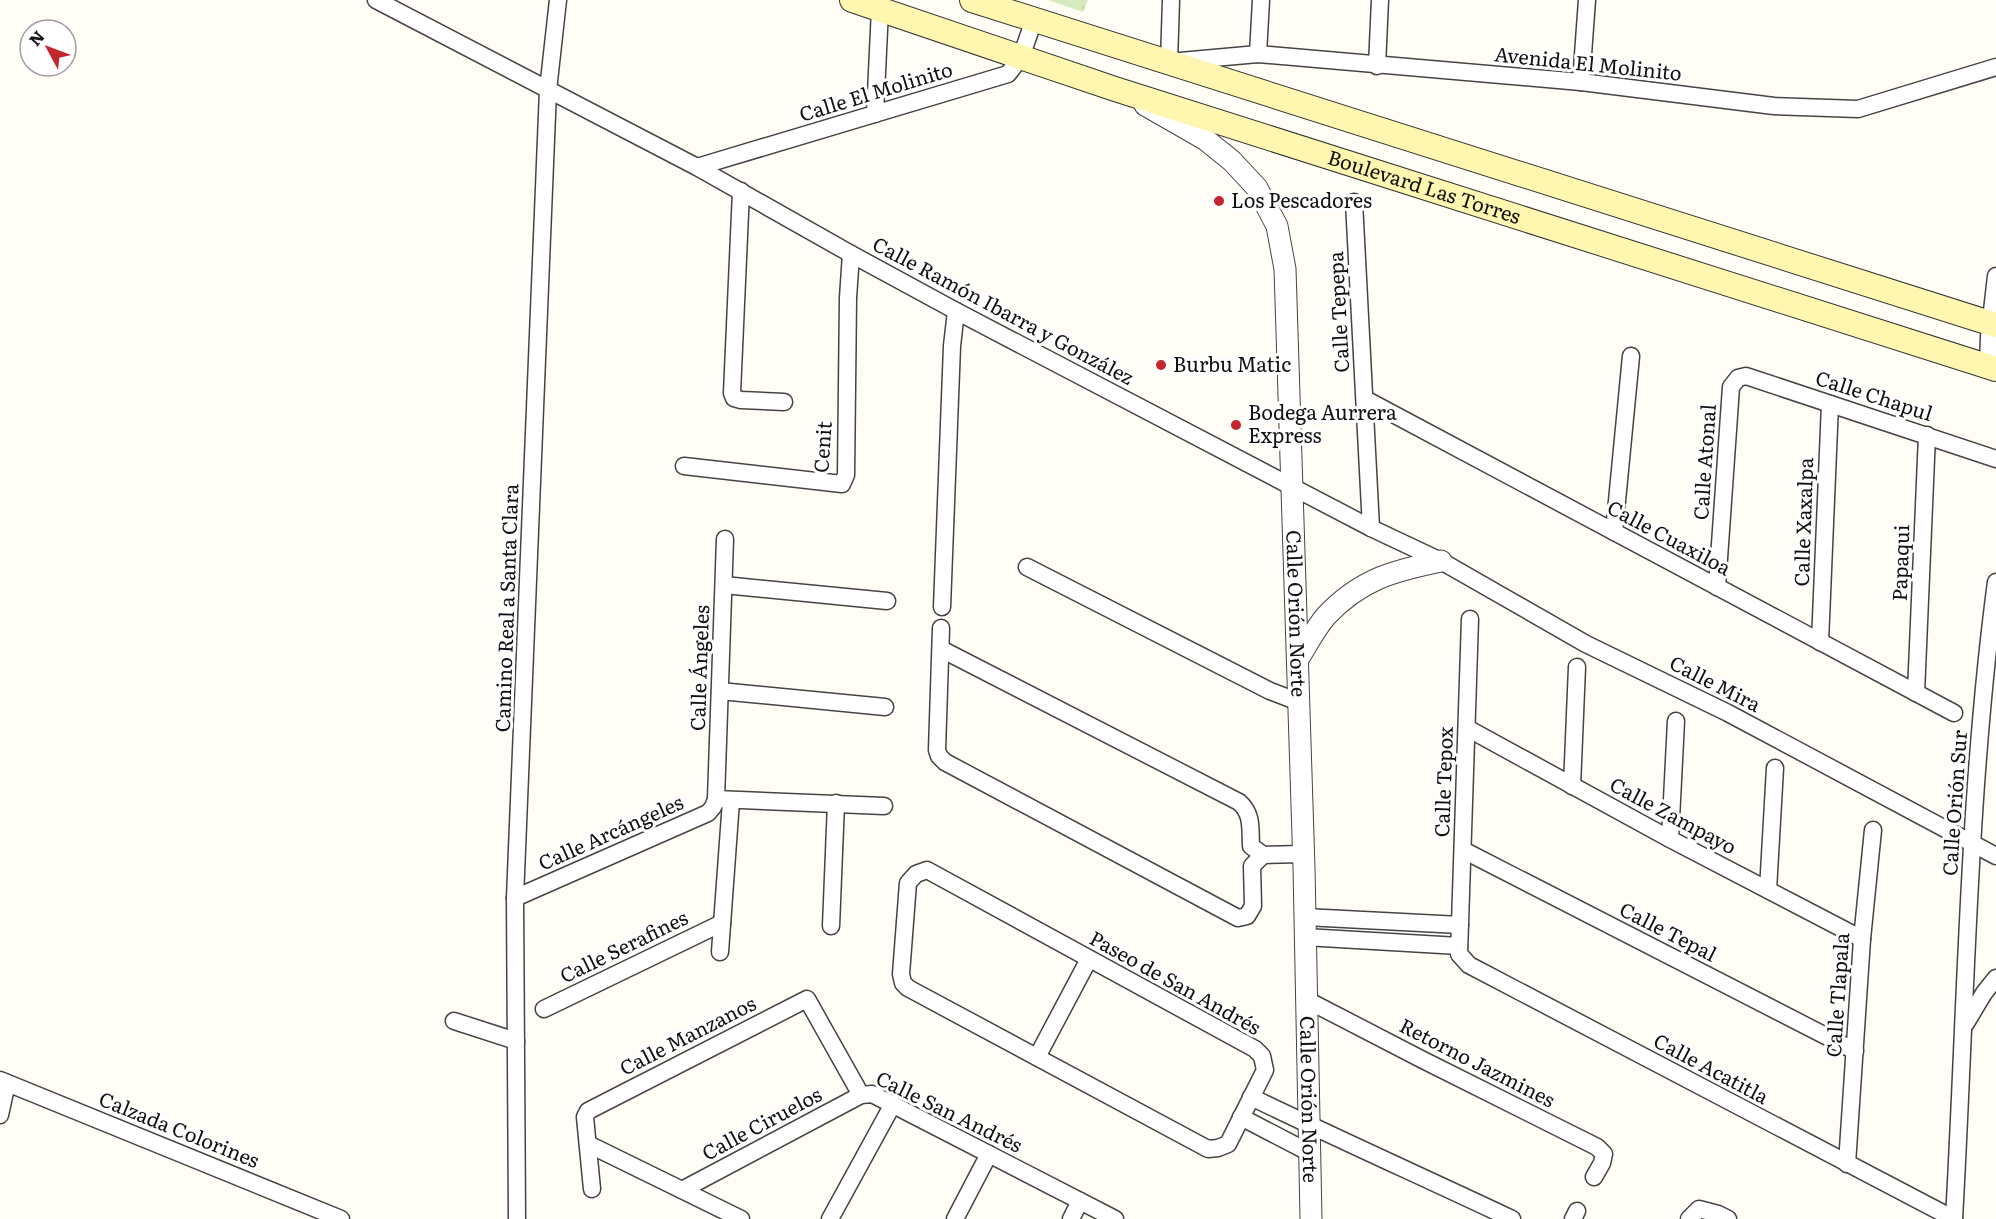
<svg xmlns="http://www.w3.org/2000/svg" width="1996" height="1219" viewBox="0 0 1996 1219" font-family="Literata,serif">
<defs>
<pattern id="grass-tufts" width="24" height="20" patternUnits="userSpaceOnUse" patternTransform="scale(1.5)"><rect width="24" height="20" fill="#d5ebbd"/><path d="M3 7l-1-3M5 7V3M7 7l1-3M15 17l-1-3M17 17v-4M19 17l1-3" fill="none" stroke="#b6c8a1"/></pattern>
</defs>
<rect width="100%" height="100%" fill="#fffdf5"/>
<!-- grass -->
<path fill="url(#grass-tufts)" d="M1048,0H1088L1083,12Z"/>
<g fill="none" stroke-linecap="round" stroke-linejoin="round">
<!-- minor casing -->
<g stroke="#444" stroke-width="19">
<g id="minor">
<path d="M376,0L697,167L851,254L956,311L1371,528L1441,561L1586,644L1728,713L1996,856"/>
<path d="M1171,0L1169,62L1258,54L1581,82L1774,106L1858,109L1996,67"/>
<path d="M1258,54L1261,0"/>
<path d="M1377,66L1380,0"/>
<path d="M1581,82L1587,0"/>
<path d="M875,114L880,9"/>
<path d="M697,167L1008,74L1021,57L1034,20"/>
<path d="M741,191L732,393L734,398L741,400L784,402"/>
<path d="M1354,202L1371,528"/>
<path d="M1988,366L1989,337L1996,276"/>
<path d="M1365,399L1954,713"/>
<path d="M684,466L842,484L846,475L848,298L851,254"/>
<path d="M1614,532L1631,356"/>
<path d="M1027,567L1270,691L1299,702"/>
<path d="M724,585L887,601"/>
<path d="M1717,587L1731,387L1738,378L1746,376L1996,459"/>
<path d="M942,607L952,346L956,311"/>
<path d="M1470,619L1459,954L1469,965L1954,1219"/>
<path d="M941,628L937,750L939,756L945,762L1238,918L1247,916L1253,906L1252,866L1263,855"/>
<path d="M1820,642L1830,404"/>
<path d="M941,649L1239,802C1253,814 1250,829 1251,846L1263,855L1303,854"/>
<path d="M720,691L885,707"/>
<path d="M1916,693L1927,435"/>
<path d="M1467,728L1670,839L1862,939"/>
<path d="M1572,786L1577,667"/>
<path d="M716,799L884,806"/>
<path d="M1670,839L1676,721"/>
<path d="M1463,850L1855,1051"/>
<path d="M927,870L1255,1049L1262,1056L1265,1070L1228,1144L1218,1148L1208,1149L908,988L903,983L901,974L908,883L916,874Z"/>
<path d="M1768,890L1775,768"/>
<path d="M515,898L708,813L713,807L716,799L725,539"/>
<path d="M1305,917L1460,925"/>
<path d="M831,926L836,803"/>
<path d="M1305,937L1459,946"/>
<path d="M720,952L731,801"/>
<path d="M1307,1000L1423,1060L1597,1147L1604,1154L1602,1163L1594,1177"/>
<path d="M544,1009L722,923"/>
<path d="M454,1021L516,1041"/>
<path d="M1966,1023L1984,993L1996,978"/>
<path d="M1037,1057L1089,959"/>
<path d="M0,1080L341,1219"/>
<path d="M1251,1097C1338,1139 1425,1178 1512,1219"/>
<path d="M0,1115L7,1083"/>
<path d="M1241,1117L1310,1153"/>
<path d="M588,1144L741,1219"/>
<path d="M1847,1164L1862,939L1873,830"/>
<path d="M592,1189L585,1117L588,1111L807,999L861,1095"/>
<path d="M682,1190L861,1095L872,1094L1115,1219"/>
<path d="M517,1219L515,898L548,90L558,0"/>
<path d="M830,1219L893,1104"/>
<path d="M955,1219L989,1154"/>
<path d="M1071,1219L1080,1201"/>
<path d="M1573,1219L1577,1211"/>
<path d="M1689,1219L1699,1209L1718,1214L1728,1219"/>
<path d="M1954,1219C1966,1007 1968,793 1996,582"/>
</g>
</g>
<!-- tertiary casing -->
<g stroke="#444" stroke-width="23">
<g id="tertiary">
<path id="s1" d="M1145,105L1206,140L1232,161L1257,188L1277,226L1285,269L1304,868L1311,1219"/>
<path d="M1298,659C1307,645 1315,629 1326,616C1361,579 1393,571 1441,561"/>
</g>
</g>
<!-- secondary casing -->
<g stroke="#333" stroke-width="26">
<g id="secondary">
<path id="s2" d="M852,0L1115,89L1996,369"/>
<path d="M972,0L1996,325"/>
</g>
</g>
<!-- minor -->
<use href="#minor" stroke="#fff" stroke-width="16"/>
<!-- tertiary -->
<use href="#tertiary" stroke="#fff" stroke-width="21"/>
<!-- secondary -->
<use href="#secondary" stroke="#fff6b0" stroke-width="24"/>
</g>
<!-- markers -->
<g fill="#c4262e" stroke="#fff" stroke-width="2">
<circle cx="1219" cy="201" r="6"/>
<circle cx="1161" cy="365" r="6"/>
<circle cx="1236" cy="425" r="6"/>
</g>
<g text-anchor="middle" stroke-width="6" stroke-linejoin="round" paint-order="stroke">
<!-- street labels -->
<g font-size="20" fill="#111" stroke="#fff">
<text transform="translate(1588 64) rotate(6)" y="7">Avenida El Molinito</text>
<text transform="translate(876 92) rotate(-17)" y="7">Calle El Molinito</text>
<text dy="7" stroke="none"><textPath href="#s2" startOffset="602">Boulevard Las Torres</textPath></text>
<text transform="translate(1003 311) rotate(28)" y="7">Calle Ramón Ibarra y González</text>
<text transform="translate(1339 312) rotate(-93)" y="7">Calle Tepepa</text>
<text transform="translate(1874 396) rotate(18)" y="7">Calle Chapul</text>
<text transform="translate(823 447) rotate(-86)" y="7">Cenit</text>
<text transform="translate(1705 462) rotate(-86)" y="7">Calle Atonal</text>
<text transform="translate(1804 522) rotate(-88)" y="7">Calle Xaxalpa</text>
<text transform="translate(1669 538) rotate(28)" y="7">Calle Cuaxiloa</text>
<text transform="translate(1901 563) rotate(-88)" y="7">Papaqui</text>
<text transform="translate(507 608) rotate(-88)" y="7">Camino Real a Santa Clara</text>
<text dy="7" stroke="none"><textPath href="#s1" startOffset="572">Calle Orión Norte</textPath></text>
<text transform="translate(700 668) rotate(-88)" y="7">Calle Ángeles</text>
<text transform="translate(1715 684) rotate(27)" y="7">Calle Mira</text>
<text transform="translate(1444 782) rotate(-88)" y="7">Calle Tepox</text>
<text transform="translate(1955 803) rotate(-86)" y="7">Calle Orión Sur</text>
<text transform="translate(1673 816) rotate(28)" y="7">Calle Zampayo</text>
<text transform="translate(611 833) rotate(-24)" y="7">Calle Arcángeles</text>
<text transform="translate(1668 932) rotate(27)" y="7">Calle Tepal</text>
<text transform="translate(624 947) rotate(-26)" y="7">Calle Serafines</text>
<text transform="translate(1175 983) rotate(29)" y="7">Paseo de San Andrés</text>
<text transform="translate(1838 995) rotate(-86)" y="7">Calle Tlapala</text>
<text transform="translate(688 1036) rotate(-27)" y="7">Calle Manzanos</text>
<text transform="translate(1477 1063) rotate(27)" y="7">Retorno Jazmines</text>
<text transform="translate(1711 1069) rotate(28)" y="7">Calle Acatitla</text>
<text dy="7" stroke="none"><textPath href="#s1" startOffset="1058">Calle Orión Norte</textPath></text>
<text transform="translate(949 1112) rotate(26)" y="7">Calle San Andrés</text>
<text transform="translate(762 1124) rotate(-28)" y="7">Calle Ciruelos</text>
<text transform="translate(179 1130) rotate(22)" y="7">Calzada Colorines</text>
</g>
<!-- poi labels -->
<g font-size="20" fill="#111" stroke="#fff" text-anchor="start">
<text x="1231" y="208">Los Pescadores</text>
<text x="1173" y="372">Burbu Matic</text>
<text x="1248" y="420">Bodega Aurrera<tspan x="1248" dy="23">Express</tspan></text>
</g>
</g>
<!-- north arrow -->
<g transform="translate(48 48) rotate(311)"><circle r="28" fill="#ffffff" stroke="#a0a0a0" stroke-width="1.5"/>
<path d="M0-4.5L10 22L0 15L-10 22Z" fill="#c4262e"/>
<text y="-9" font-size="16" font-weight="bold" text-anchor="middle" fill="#111111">N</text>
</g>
</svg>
